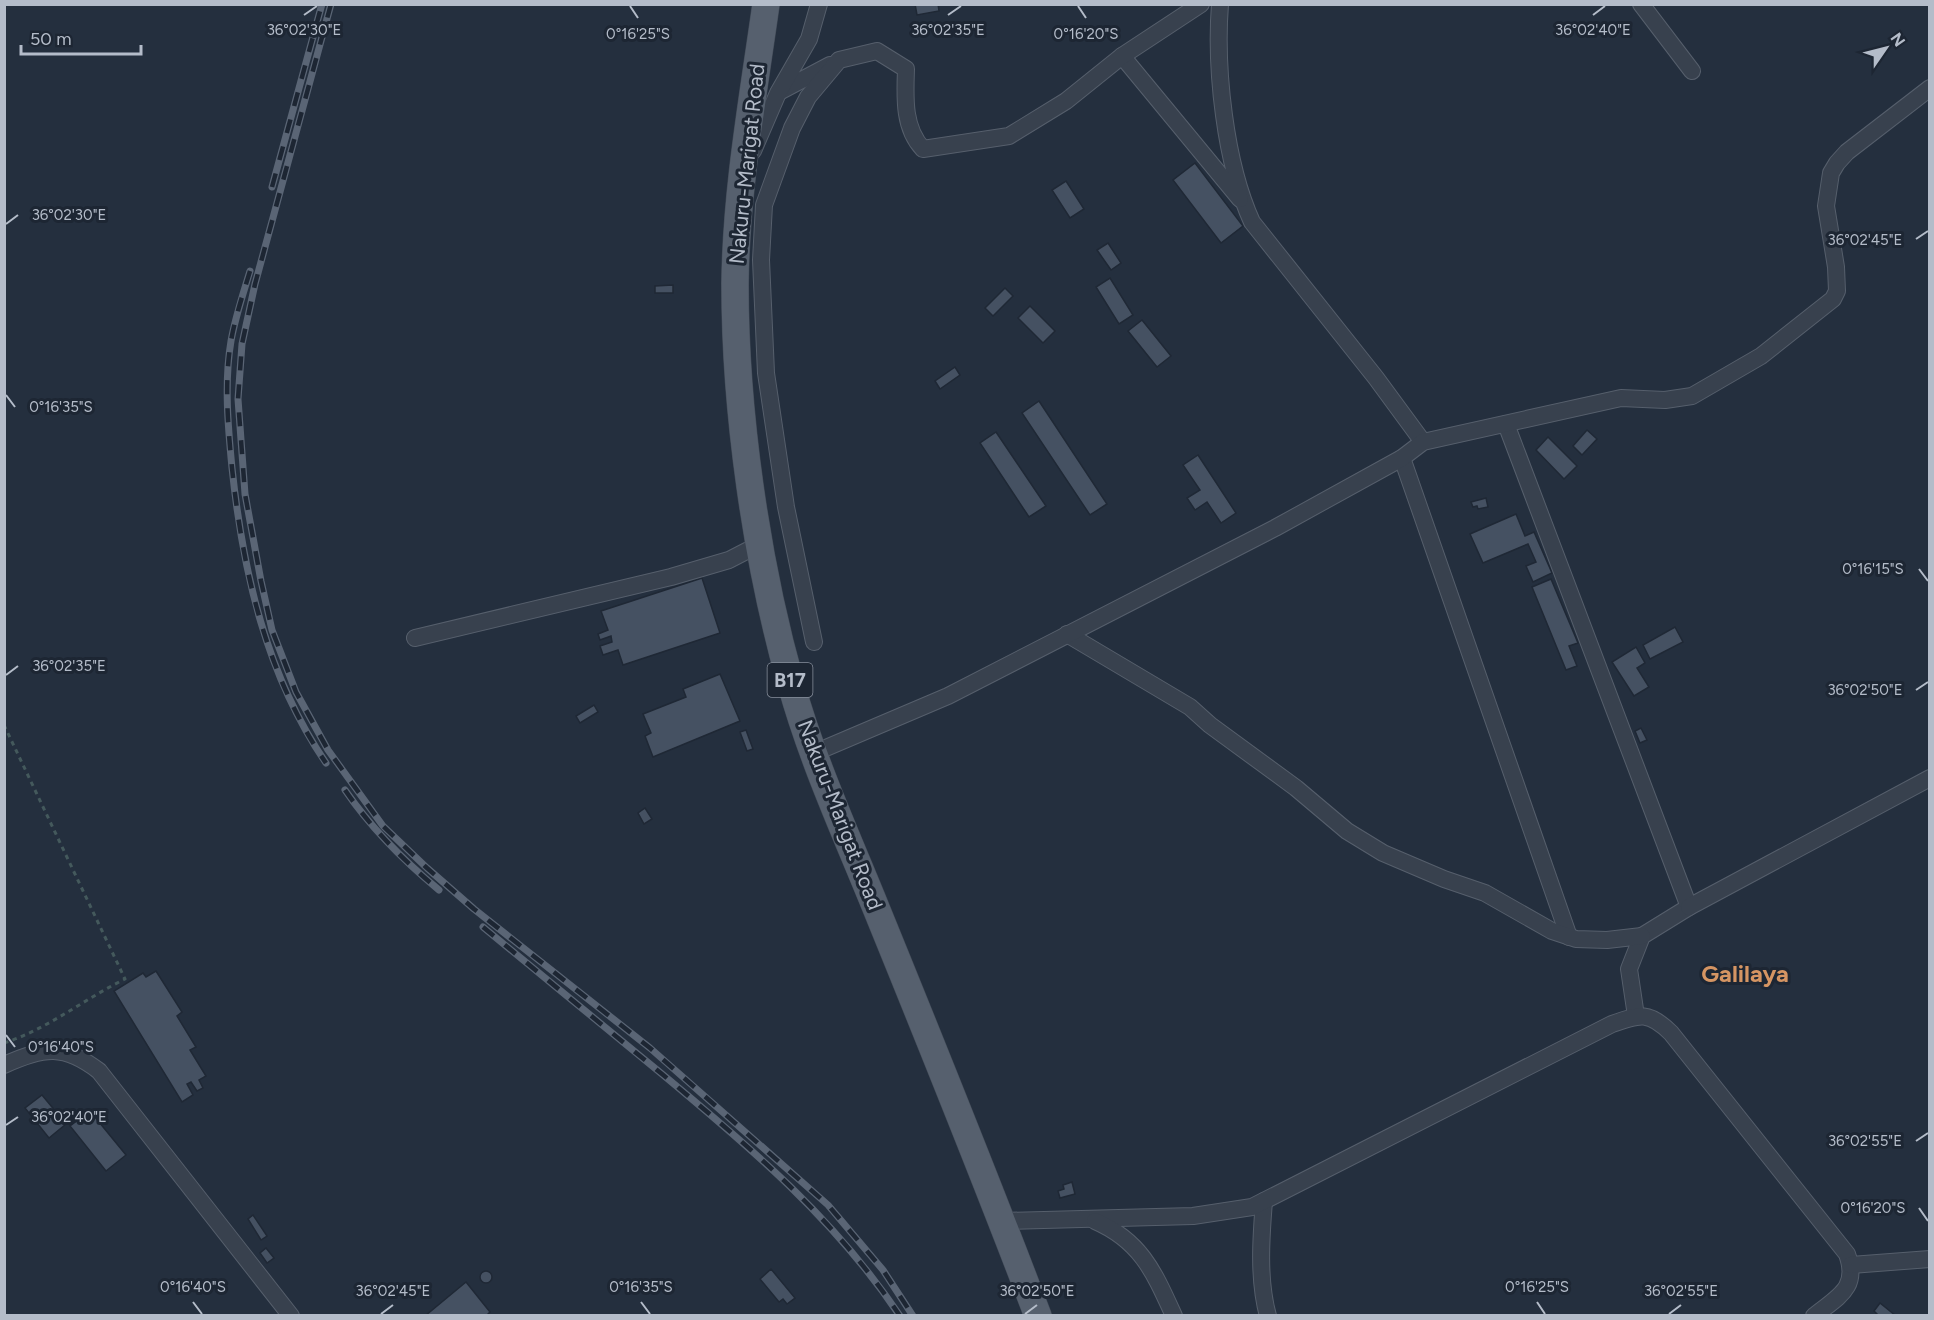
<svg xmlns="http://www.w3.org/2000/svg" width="1934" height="1320" viewBox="0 0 1934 1320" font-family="Figtree,sans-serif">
<rect width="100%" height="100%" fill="#242f3e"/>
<!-- building -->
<g fill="#455162" stroke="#1f2835" stroke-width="1.5">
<path d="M915,4H938L939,11L917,15Z"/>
<path d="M1195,163L1243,226L1221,243L1173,180Z"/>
<path d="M1066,181L1084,209L1070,218L1052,190Z"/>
<path d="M1108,243L1121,263L1111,270L1097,250Z"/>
<path d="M1110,278L1133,315L1119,324L1096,287Z"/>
<path d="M673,285V293H655V286Z"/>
<path d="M1005,288L1013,296L993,316L985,308Z"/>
<path d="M1030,306L1055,331L1043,343L1018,318Z"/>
<path d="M1142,320L1171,356L1157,367L1128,331Z"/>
<path d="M955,367L960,375L940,389L935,381Z"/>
<path d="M1039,401L1107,504L1090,515L1022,413Z"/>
<path d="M1587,430L1597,439L1582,455L1573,446Z"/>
<path d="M996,432L1046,506L1029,517L980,443Z"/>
<path d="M1548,437L1577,466L1564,479L1536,450Z"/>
<path d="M1198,455L1236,513L1221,523L1207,502L1195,510L1187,498L1200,490L1183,465Z"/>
<path d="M1486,498L1488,507L1478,509L1477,506L1473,507L1471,502Z"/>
<path d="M1516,514L1525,536L1534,532L1552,573L1533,582L1526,566L1536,562L1528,544L1483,563L1470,534Z"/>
<path d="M702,578L720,633L623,665L618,650L603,655L600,646L612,642L611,636L600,640L598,634L608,630L601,611Z"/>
<path d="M1551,579L1578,643L1569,646L1577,666L1566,670L1532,587Z"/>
<path d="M1675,627L1683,642L1650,659L1643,645Z"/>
<path d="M1636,647L1645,663L1637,668L1649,687L1634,696L1612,662Z"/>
<path d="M720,674L740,721L653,757L645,736L651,733L643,714L686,697L683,689Z"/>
<path d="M594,705L598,712L580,723L576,716Z"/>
<path d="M1641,728L1647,740L1640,743L1635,731Z"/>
<path d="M746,730L753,749L747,751L740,732Z"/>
<path d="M645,808L652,819L644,824L638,813Z"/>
<path d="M156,971L182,1012L177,1016L196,1047L190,1050L206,1076L199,1080L203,1088L197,1091L191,1082L187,1084L193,1095L182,1102L114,991L143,973L146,977Z"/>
<path d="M42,1095L66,1124L49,1138L25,1108Z"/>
<path d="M90,1111L126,1155L106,1171L70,1126Z"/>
<path d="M1072,1182L1075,1194L1060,1198L1058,1191L1064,1189L1063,1185Z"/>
<path d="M253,1215L267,1236L261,1240L248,1219Z"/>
<path d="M266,1248L274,1258L267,1263L260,1253Z"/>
<path d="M771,1269L795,1298L787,1304L783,1299L779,1302L760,1279Z"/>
<circle cx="486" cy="1277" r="6"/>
<path d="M466,1282L490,1312L486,1316H425Z"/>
<path d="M1880,1303L1896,1316H1879L1874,1311Z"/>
</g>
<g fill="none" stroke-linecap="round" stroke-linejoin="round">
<!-- minor casing -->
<g stroke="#565f6c" stroke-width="18">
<g id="minor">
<path d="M1220,4C1215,69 1225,163 1252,222L1376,378L1423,442"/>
<path d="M1641,4L1692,71"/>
<path d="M1122,56L1240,199"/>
<path d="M779,92L830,65"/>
<path d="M753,151L778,93L809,39L819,4"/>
<path d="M1506,424L1689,907L1642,936L1629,969L1636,1016"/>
<path d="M1402,458L1569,937"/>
<path d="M1067,634L1190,707L1210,725L1296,788L1347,831L1383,853L1444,879L1485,893L1552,931L1576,939L1607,940L1642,936"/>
<path d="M415,638L671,577L729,560L760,544"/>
<path d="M814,642L786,507L766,373L761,260L764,205L792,128L808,97L839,60L877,51L906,69C905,97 903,128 923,149L1009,136L1066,101L1122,56L1201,4"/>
<path d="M814,753L948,696L1275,528L1402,458L1423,442L1621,398L1665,400L1692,396L1761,356L1833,299L1837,291L1836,267L1826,206L1831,173L1837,163L1847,152L1930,88"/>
<path d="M1689,907L1930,778"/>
<path d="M4,1065C44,1047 64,1044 99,1071L291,1316"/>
<path d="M1264,1201C1261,1238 1258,1280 1268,1316"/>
<path d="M1002,1221L1193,1216L1252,1207L1612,1024C1640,1014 1649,1011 1671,1033L1847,1254C1859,1288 1839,1296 1814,1316"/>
<path d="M1095,1221C1141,1241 1154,1272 1174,1316"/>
<path d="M1851,1265L1930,1259"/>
</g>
</g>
<!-- primary casing -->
<g stroke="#414a57" stroke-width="28">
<path id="primary" d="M766,4C753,97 736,190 735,284C735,411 756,561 791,684C812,760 846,834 876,908C931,1043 986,1179 1038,1316"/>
</g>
<!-- path -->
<path stroke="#44595c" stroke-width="3" stroke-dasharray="4.5 4.5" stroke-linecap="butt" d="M4,725L125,979C84,999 48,1029 4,1043"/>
<!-- minor -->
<use href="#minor" stroke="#38414e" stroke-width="16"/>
<!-- primary -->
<use href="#primary" stroke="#56606e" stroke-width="27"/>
<!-- rail casing -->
<g stroke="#5a6575" stroke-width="7">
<g id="rail">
<path d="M331,4L255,284L242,344L238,399L245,494L261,581L272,630L296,692L328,750L383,826L427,868L474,909L650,1048L828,1205L883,1270L913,1316"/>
<path d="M272,187L322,4"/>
<path d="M250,271C243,294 235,318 231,341C224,382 228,427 232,468C243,572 266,675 326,763"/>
<path d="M345,790C371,828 404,861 439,890"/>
<path d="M483,927C543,976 602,1025 662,1074C751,1148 835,1219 900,1316"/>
</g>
</g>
<!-- rail -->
<use href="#rail" stroke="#1d2633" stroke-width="4.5" stroke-dasharray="14" stroke-linecap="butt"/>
</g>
<!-- ticks -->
<path fill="none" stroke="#b4bcc9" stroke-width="2" d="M630,6L638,18M1078,6L1086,18M304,15L317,6M948,15L961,6M1593,15L1605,6M6,224L18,215M1916,239L1928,231M6,395L15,407M1919,569L1928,581M6,675L18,666M1916,690L1928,682M6,1035L15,1047M6,1125L18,1117M1916,1141L1928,1133M1919,1208L1928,1221M193,1302L202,1314M641,1302L650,1314M1537,1302L1545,1314M381,1314L393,1305M1025,1314L1037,1305M1669,1314L1681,1305"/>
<g text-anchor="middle" stroke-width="6" stroke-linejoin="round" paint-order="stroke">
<!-- shield labels -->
<rect fill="#1d2633" stroke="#878f9c" stroke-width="1.5" x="767.5" y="663" width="45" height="34" rx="4.5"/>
<g font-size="20" font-weight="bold" fill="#b4bcc9">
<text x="790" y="687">B17</text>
</g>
<!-- street labels -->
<g font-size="21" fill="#b4bcc9" stroke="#1d2633">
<text transform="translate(747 164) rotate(-84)" y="7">Nakuru-Marigat Road</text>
<text transform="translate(840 815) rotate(69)" y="7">Nakuru-Marigat Road</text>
</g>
<!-- quarter labels -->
<g font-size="24" font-weight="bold" fill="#d59563" stroke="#1d2633">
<text x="1745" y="982">Galilaya</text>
</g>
</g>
<g font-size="15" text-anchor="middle" fill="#b4bcc9" stroke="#1d2633" stroke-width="6" stroke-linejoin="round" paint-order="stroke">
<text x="304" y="35">36°02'30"E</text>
<text x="948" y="35">36°02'35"E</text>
<text x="1593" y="35">36°02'40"E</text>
<text x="638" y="39">0°16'25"S</text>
<text x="1086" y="39">0°16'20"S</text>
<text x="69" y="220">36°02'30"E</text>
<text x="1865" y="245">36°02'45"E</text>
<text x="61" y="412">0°16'35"S</text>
<text x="1873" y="574">0°16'15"S</text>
<text x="69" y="671">36°02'35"E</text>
<text x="1865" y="695">36°02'50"E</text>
<text x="61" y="1052">0°16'40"S</text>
<text x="69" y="1122">36°02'40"E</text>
<text x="1865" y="1146">36°02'55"E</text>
<text x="1873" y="1213">0°16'20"S</text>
<text x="193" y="1292">0°16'40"S</text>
<text x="641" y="1292">0°16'35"S</text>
<text x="1537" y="1292">0°16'25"S</text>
<text x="393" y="1296">36°02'45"E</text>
<text x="1037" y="1296">36°02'50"E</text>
<text x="1681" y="1296">36°02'55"E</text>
</g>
<!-- border -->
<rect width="1934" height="1320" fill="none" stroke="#b4bcc9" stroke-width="12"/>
<!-- north arrow -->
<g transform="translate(1886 48) rotate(55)" stroke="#1d2633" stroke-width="4.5" paint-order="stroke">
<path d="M0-4.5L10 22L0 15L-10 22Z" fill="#b4bcc9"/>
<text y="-9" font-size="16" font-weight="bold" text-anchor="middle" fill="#b4bcc9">N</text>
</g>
<!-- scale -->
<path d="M21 45v9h120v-9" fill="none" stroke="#b4bcc9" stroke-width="3"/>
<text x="30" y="45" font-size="18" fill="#b4bcc9" stroke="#1d2633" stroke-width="4.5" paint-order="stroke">50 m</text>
</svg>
